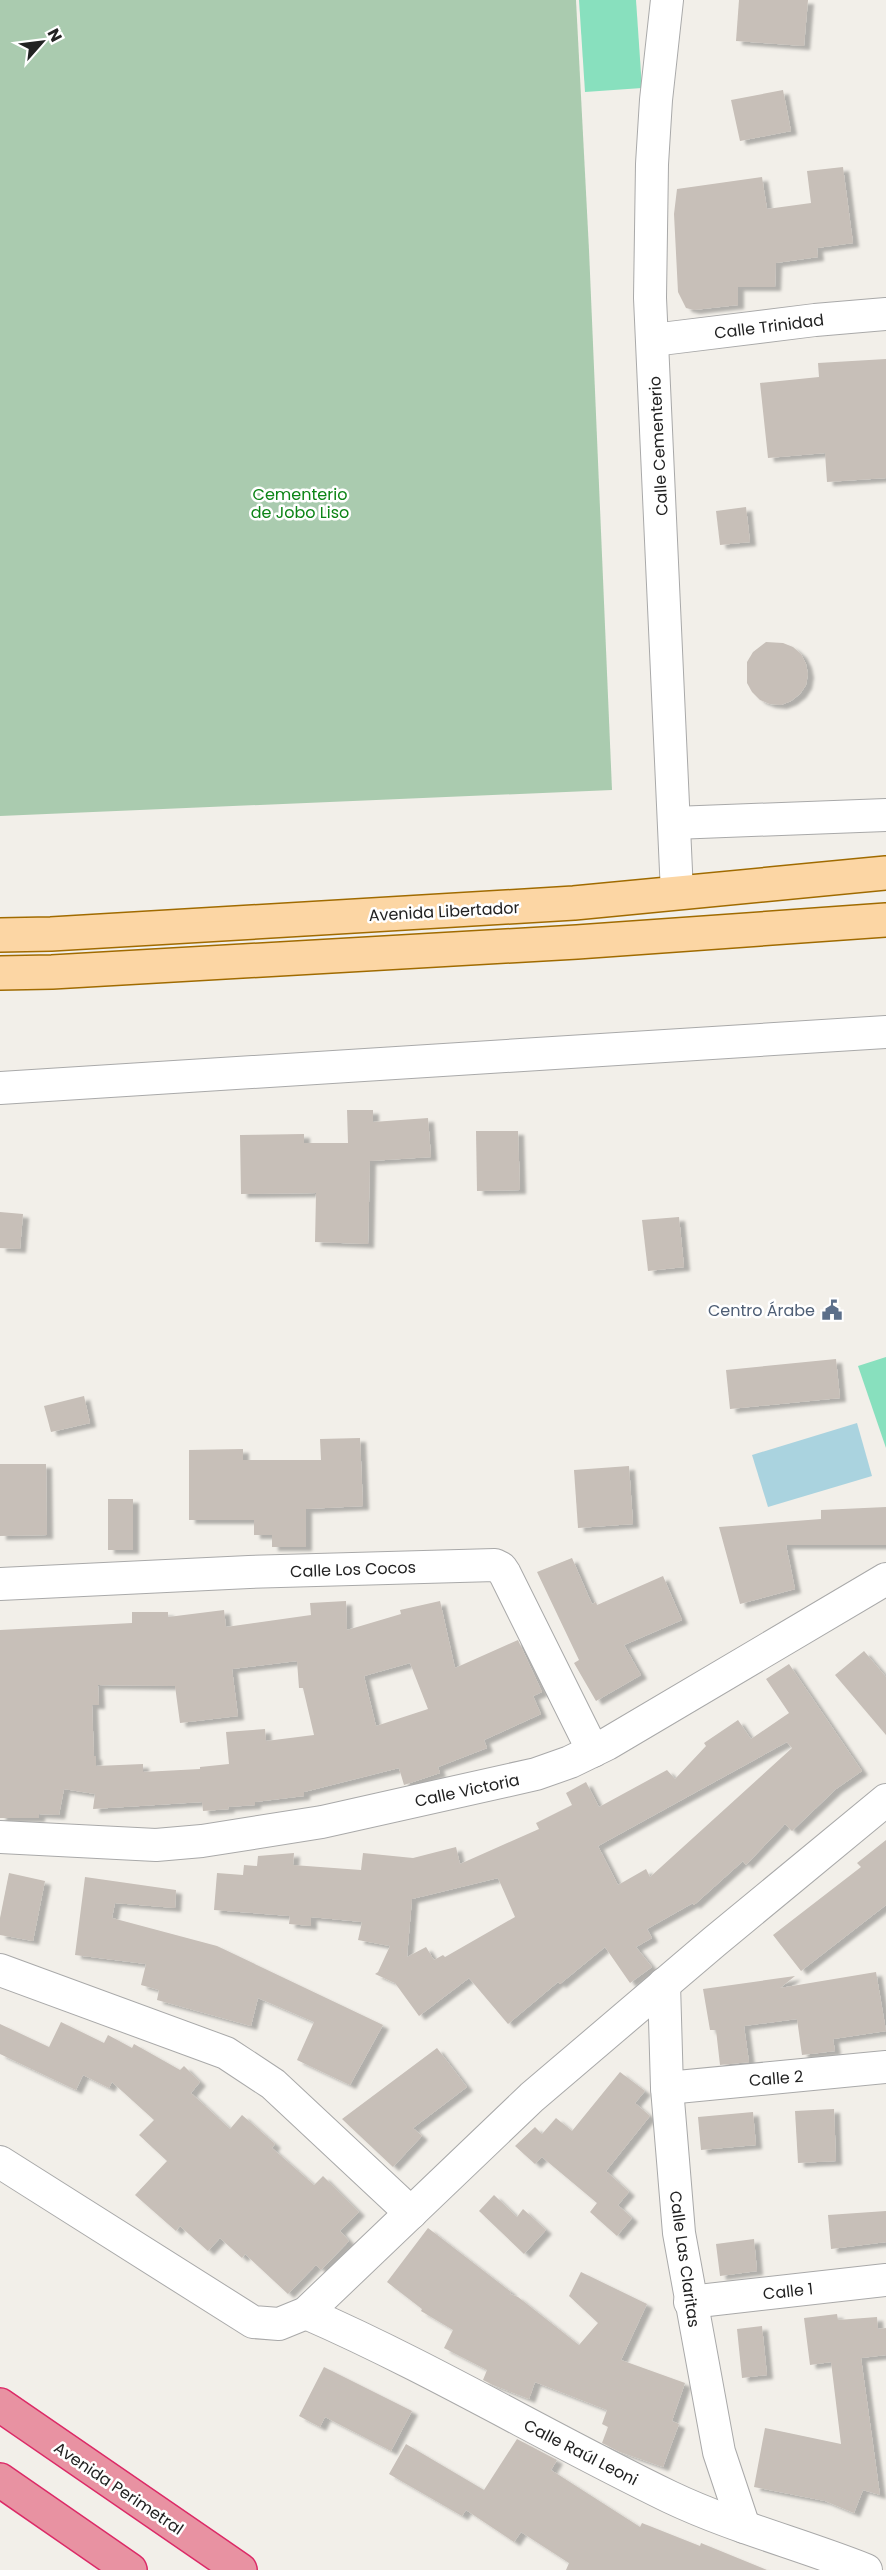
<svg xmlns="http://www.w3.org/2000/svg" width="886" height="2570" viewBox="0 0 886 2570" font-family="Poppins,sans-serif">
<defs>
<filter id="shadow"><feDropShadow dx="6" dy="4" stdDeviation="1.5" flood-color="#0004"/></filter>
</defs>
<rect width="100%" height="100%" fill="#f2efe9"/>
<!-- cemetery -->
<path fill="#aacbaf" d="M0,0H576L589,250L612,790L0,816Z"/>
<!-- pitch -->
<g fill="#88e0be">
<path d="M579,0H636L642,88L585,92Z"/>
<path d="M886,1357V1448L858,1366Z"/>
</g>
<!-- water -->
<path fill="#aad3df" d="M857,1423L872,1476L768,1507L752,1455Z"/>
<!-- building -->
<g fill="#c7bfb8" fill-rule="evenodd" filter="url(#shadow)">
<path d="M739,0H808L804,46L736,41Z"/>
<path d="M783,90L791,131L740,141L731,100Z"/>
<path d="M843,167L853,243L817,248L818,257L776,263L775,287H738V305L694,310L686,308L678,292L674,214L677,189L762,177L767,209L811,203L807,171Z"/>
<path d="M886,359V478L827,482L825,453L768,458L760,383L819,377L818,363Z"/>
<path d="M746,507L750,542L720,545L716,511Z"/>
<path d="M766,642L783,643L793,647L801,654L806,664L808,674L806,685L800,694L791,701L781,705L770,704L760,700L752,692L747,683V662L753,652Z"/>
<path d="M347,1110H373V1122L428,1118L431,1157L370,1161L368,1244L315,1242L316,1193L241,1194L240,1135L304,1134V1143H348Z"/>
<path d="M476,1131H518L520,1190L477,1191Z"/>
<path d="M0,1212L23,1214L20,1249L0,1248Z"/>
<path d="M679,1217L684,1267L648,1271L642,1220Z"/>
<path d="M836,1359L840,1398L730,1409L726,1370Z"/>
<path d="M84,1396L90,1423L51,1432L44,1406Z"/>
<path d="M360,1438L363,1506L306,1509V1547H272V1535H254V1520H189V1450L243,1449V1460H321L320,1439Z"/>
<path d="M0,1464H46L47,1535L0,1536Z"/>
<path d="M629,1466L633,1524L578,1528L574,1470Z"/>
<rect x="108" y="1499" width="25" height="51"/>
<path d="M886,1507V1545H786L795,1589L740,1604L719,1527L821,1519V1510Z"/>
<path d="M572,1558L592,1604L596,1602L597,1605L663,1576L682,1620L624,1645L641,1675L596,1701L574,1663L579,1660L537,1572Z"/>
<path d="M346,1601L347,1630L401,1614L400,1610L440,1601L455,1668L518,1640L542,1692L533,1696L541,1714L484,1740L487,1748L438,1767L440,1773L404,1785L399,1768L304,1792V1796L255,1802V1805L228,1807L229,1809L203,1811L202,1802L93,1809L95,1794L64,1789L59,1815L39,1814V1818H0V1630L132,1623V1612H168V1617L224,1610L226,1627L311,1615L310,1603ZM297,1661L299,1688H303L314,1735L266,1741L265,1729L226,1732L229,1764L200,1767V1769L143,1772V1764L96,1766V1756H94L92,1705H99L98,1685L175,1686L180,1723L238,1716L232,1669ZM410,1663L428,1709L376,1726L364,1676Z"/>
<path d="M864,1651L886,1677V1735L835,1675Z"/>
<path d="M789,1664L862,1771L836,1789L792,1831L785,1824L746,1865L743,1861L694,1905L693,1903L647,1929L652,1938L636,1947L652,1967L630,1983L605,1947L560,1984L558,1982L508,2024L469,1978L419,2016L395,1983L375,1974L378,1972L390,1946L358,1940L362,1922L311,1917V1926L289,1924L290,1916L214,1910L217,1873L243,1875L244,1865L257,1866L258,1856L294,1853L293,1865L361,1870L363,1853L413,1858L456,1847L460,1864L539,1829L536,1823L572,1805L566,1793L586,1782L599,1807L667,1770L675,1779L706,1746L704,1743L738,1720L751,1739L789,1713L766,1679ZM787,1742L792,1748L650,1877L646,1869L618,1885L598,1846ZM498,1878L515,1917L445,1957L443,1955L434,1960L426,1947L407,1957L412,1899Z"/>
<path d="M886,1840V1905L801,1971L773,1935L861,1867L857,1863Z"/>
<path d="M9,1873L45,1881L33,1941L0,1935V1918Z"/>
<path d="M85,1877L176,1890L175,1908L115,1903L112,1918L217,1946L383,2025L350,2085L297,2060L314,2022L258,1998L251,2026L157,2000L159,1990L141,1985L146,1964L75,1955Z"/>
<path d="M876,1972L886,2031L833,2039L835,2051L802,2055L797,2019L744,2026L749,2062L720,2065L716,2030H710L703,1989L795,1976L780,1988Z"/>
<path d="M61,2022L104,2043L108,2035L132,2048L134,2044L180,2070L184,2066L200,2082L191,2093L230,2129L242,2115L275,2144L272,2148L314,2185L323,2176L359,2212L340,2231L349,2241L321,2270L316,2265L288,2294L245,2254L242,2258L220,2238L208,2251L180,2226L176,2231L135,2195L167,2161L139,2135L154,2120L112,2082L109,2088L83,2075L76,2090L0,2054V2024L49,2047Z"/>
<path d="M437,2048L467,2087L413,2128L422,2136L393,2167L342,2119Z"/>
<path d="M620,2072L645,2091L635,2103L650,2116L606,2171L629,2192L618,2205L632,2218L617,2236L590,2212L597,2203L542,2157L535,2164L515,2146L535,2127L542,2134L556,2118L572,2131Z"/>
<path d="M834,2109L836,2161L798,2163L795,2111Z"/>
<path d="M753,2112L756,2145L701,2150L698,2117Z"/>
<path d="M494,2195L517,2217L523,2209L546,2230L524,2254L479,2211Z"/>
<path d="M886,2211V2242L831,2249L828,2215Z"/>
<path d="M428,2228L511,2292L510,2294L518,2297L579,2345L598,2323L569,2296L581,2272L647,2304L621,2360L685,2383L672,2421L679,2424L663,2467L620,2452L602,2443L608,2427L602,2424L607,2410L535,2382L529,2399L493,2385L483,2380L487,2370L444,2348L453,2330L421,2311L422,2309L387,2282Z"/>
<path d="M754,2239L757,2271L720,2276L716,2244Z"/>
<path d="M837,2314L838,2320L877,2317L878,2329L886,2328V2355L861,2358L880,2495L863,2490L854,2513L825,2501L754,2487L765,2428L841,2444L831,2362L810,2365L804,2318Z"/>
<path d="M762,2326L767,2375L742,2378L737,2329Z"/>
<path d="M324,2367L412,2411L391,2451L325,2417L320,2427L299,2416Z"/>
<path d="M517,2439L557,2460L551,2470L640,2527L642,2523L700,2546L701,2543L767,2570H566L569,2563L521,2532L514,2542L466,2510L462,2516L389,2474L406,2444L484,2490Z"/>
</g>
<g fill="none" stroke-linecap="round" stroke-linejoin="round">
<!-- street casing -->
<g stroke="#a9a9a9" stroke-width="34">
<g id="street">
<path d="M667,0L656,100L652,164L650,298L677,893"/>
<path d="M653,340L815,320L886,314"/>
<path d="M674,823L886,815"/>
<path d="M0,1088L886,1032"/>
<path d="M0,1584L249,1572L495,1565L501,1568L505,1574L593,1751"/>
<path d="M0,1837L156,1845L202,1841L322,1822L536,1774L570,1762L607,1744L886,1579"/>
<path d="M0,1970L226,2053L273,2084L411,2213"/>
<path d="M664,1984L667,2088L679,2233L719,2452L744,2527"/>
<path d="M667,2088L886,2067"/>
<path d="M0,2162L253,2322L279,2324L306,2313L532,2097L714,1942L886,1800"/>
<path d="M690,2302L886,2280"/>
<path d="M306,2313C430,2367 548,2438 670,2497C733,2527 801,2544 866,2570"/>
</g>
</g>
<!-- primary casing -->
<g stroke="#a06b00" stroke-width="36">
<g id="primary">
<path d="M0,935L51,934L574,903L886,873"/>
<path d="M0,973L52,972L577,942L886,920"/>
</g>
</g>
<!-- highway casing -->
<g stroke="#dc2a67" stroke-width="36">
<g id="highway">
<path d="M0,2405L240,2570"/>
<path d="M0,2480L130,2570"/>
</g>
</g>
<!-- street -->
<use href="#street" stroke="#fff" stroke-width="32"/>
<!-- primary -->
<use href="#primary" stroke="#fcd6a4" stroke-width="33"/>
<!-- highway -->
<use href="#highway" stroke="#e892a2" stroke-width="33"/>
</g>
<!-- icons -->
<defs>
<g id="civic-bare" transform="scale(1.62)"><path d="M-.6-6.5H3V-4.5H.6V-3L4-1V1h2V6H-6V1h2V-1L-.6-3ZM-1.2 2.5V6h2.4V2.5Z" fill="#5c6f8a" stroke="#fff" stroke-width="2.5" paint-order="stroke"/></g>
</defs>
<g fill-rule="evenodd">
<use href="#civic-bare" x="832" y="1310"/>
</g>
<g text-anchor="middle" stroke-width="5" stroke-linejoin="round" paint-order="stroke">
<!-- street labels -->
<g font-size="16" fill="#222" stroke="#fff">
<text transform="translate(769 326) rotate(-7)" y="6">Calle Trinidad</text>
<text transform="translate(658 446) rotate(-93)" y="6">Calle Cementerio</text>
<text transform="translate(444 911) rotate(-3)" y="6">Avenida Libertador</text>
<text transform="translate(353 1569) rotate(-2)" y="6">Calle Los Cocos</text>
<text transform="translate(467 1790) rotate(-12)" y="6">Calle Victoria</text>
<text transform="translate(776 2078) rotate(-5)" y="6">Calle 2</text>
<text transform="translate(685 2259) rotate(82)" y="6">Calle Las Claritas</text>
<text transform="translate(788 2291) rotate(-6)" y="6">Calle 1</text>
<text transform="translate(581 2452) rotate(27)" y="6">Calle Raúl Leoni</text>
<text transform="translate(119 2488) rotate(34)" y="6">Avenida Perimetral</text>
</g>
<!-- park labels -->
<g font-size="16" fill="#0c8416" stroke="#fff">
<text x="300" y="500">Cementerio<tspan x="300" dy="18">de Jobo Liso</tspan></text>
</g>
<!-- service labels -->
<g font-size="16" fill="#4e5e75" stroke="#fff" text-anchor="end">
<text x="815" y="1316">Centro Árabe</text>
</g>
</g>
<!-- north arrow -->
<g transform="translate(42 42) rotate(62)" stroke="#ffffff" stroke-width="4.5" paint-order="stroke">
<path d="M0-4.5L10 22L0 15L-10 22Z" fill="#222222"/>
<text y="-9" font-size="16" font-weight="bold" text-anchor="middle" fill="#222222">N</text>
</g>
</svg>
